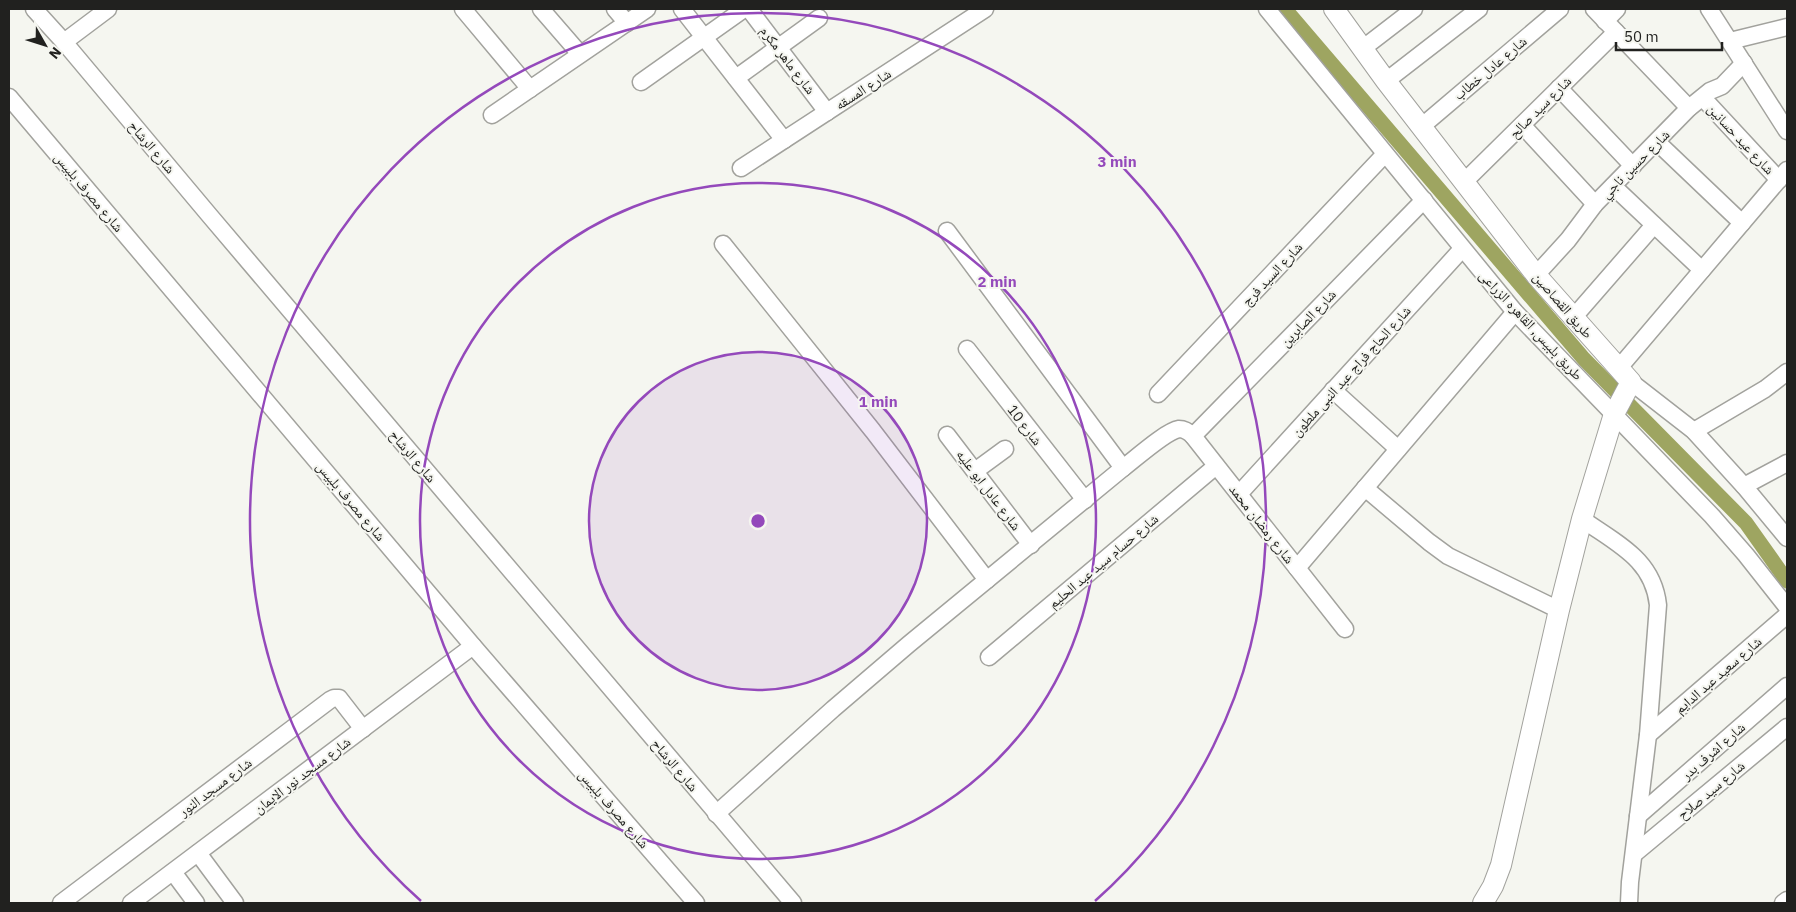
<svg xmlns="http://www.w3.org/2000/svg" width="1796" height="912" viewBox="0 0 1796 912" font-family="'IBM Plex Sans','Noto Naskh Arabic',sans-serif">
<rect width="100%" height="100%" fill="#f5f6f0"/>
<g fill="none" stroke-linecap="round" stroke-linejoin="round">
<!-- canal -->
<path stroke="#9ea561" stroke-width="15" d="M1285,9L1584,359L1746,523L1787,581"/>
<!-- minor casing -->
<g stroke="#a2a29d" stroke-width="19">
<g id="minor">
<path d="M34,9L64,42L210,216L793,903"/>
<path d="M463,9L530,89"/>
<path d="M541,9L580,54"/>
<path d="M615,9L627,23"/>
<path d="M682,9L784,140"/>
<path d="M749,9L827,112"/>
<path d="M1267,9L1515,312L1712,516L1746,555L1787,607"/>
<path d="M1594,9L1689,108"/>
<path d="M1709,9L1787,131"/>
<path d="M1605,21L1617,9"/>
<path d="M1730,41L1787,27"/>
<path d="M64,42L108,9"/>
<path d="M1362,49L1414,9"/>
<path d="M736,78L819,18"/>
<path d="M1386,81L1479,9"/>
<path d="M641,82L744,9"/>
<path d="M1559,88L1633,166"/>
<path d="M9,97L473,646L696,903"/>
<path d="M1703,98L1779,180"/>
<path d="M492,115L647,9"/>
<path d="M1522,125L1595,204"/>
<path d="M1421,127L1560,9"/>
<path d="M1657,142L1742,223"/>
<path d="M741,168L985,9"/>
<path d="M1464,182L1616,32"/>
<path d="M1613,186L1702,270"/>
<path d="M947,231L1123,468"/>
<path d="M723,244L873,431L987,580"/>
<path d="M1536,275L1568,240L1595,204L1689,108L1710,91L1722,86L1744,63"/>
<path d="M1573,318L1654,225"/>
<path d="M967,349L1085,500"/>
<path d="M1618,369L1787,170"/>
<path d="M1631,382L1694,431L1744,486L1787,538"/>
<path d="M1333,390L1398,449"/>
<path d="M1158,394L1385,154"/>
<path d="M1694,431L1765,389L1787,372"/>
<path d="M947,435L1031,545"/>
<path d="M1193,436L1424,200"/>
<path d="M975,471L1005,449"/>
<path d="M1744,486L1787,463"/>
<path d="M1365,488L1429,542L1448,556L1559,610"/>
<path d="M1239,494L1462,249"/>
<path d="M1582,519C1617,544 1653,559 1658,605L1648,735L1630,882L1629,903"/>
<path d="M1297,568L1515,312"/>
<path d="M989,657L1216,466"/>
<path d="M1648,735L1787,615"/>
<path d="M716,814L833,709L909,644L1123,468C1135,459 1166,431 1179,429C1185,429 1189,432 1193,436L1345,629"/>
<path d="M1638,816L1787,686"/>
<path d="M198,853L235,903"/>
<path d="M1634,854L1787,727"/>
<path d="M173,872L196,903"/>
<path d="M61,903L330,700L334,698H339L363,729"/>
<path d="M131,903L473,646"/>
<path d="M1783,903L1787,900"/>
</g>
</g>
<!-- tertiary casing -->
<g stroke="#a2a29d" stroke-width="22">
<path id="tertiary" d="M1334,9L1386,81L1536,275L1631,382L1614,414L1582,519L1559,610L1501,865L1493,886L1483,903"/>
</g>
<!-- minor -->
<use href="#minor" stroke="#fff" stroke-width="16"/>
<!-- tertiary -->
<use href="#tertiary" stroke="#fff" stroke-width="20"/>
</g>
<!-- distance rings -->
<circle cx="758" cy="521" r="169" fill="#9449bb" fill-opacity=".12"/>
<g fill="none" stroke="#9449bb" stroke-width="2.5">
<circle cx="758" cy="521" r="169"/>
<circle cx="758" cy="521" r="338"/>
<path d="M421 901A508 508 0 1 1 1095 901"/>
</g>
<g text-anchor="middle" stroke-width="4" stroke-linejoin="round" paint-order="stroke">
<!-- street labels -->
<g font-size="14" fill="#21211f" stroke="#f5f6f0">
<text transform="translate(788 60) rotate(53)" y="5">شارع ماهر مكرم</text>
<text transform="translate(1490 68) rotate(-40)" y="5">شارع عادل خطاب</text>
<text transform="translate(863 89) rotate(-33)" y="5">شارع المسقه</text>
<text transform="translate(1540 107) rotate(-45)" y="5">شارع سيد صالح</text>
<text transform="translate(1741 139) rotate(47)" y="5">شارع عيد حسانين</text>
<text transform="translate(152 147) rotate(50)" y="5">شارع الرشاح</text>
<text transform="translate(1635 164) rotate(-45)" y="5">شارع حسين ناجي</text>
<text transform="translate(89 192) rotate(50)" y="5">شارع مصرف بلبيس</text>
<text transform="translate(1272 274) rotate(-47)" y="5">شارع السيد فرج</text>
<text transform="translate(1563 305) rotate(49)" y="5">طريق القصاصين</text>
<text transform="translate(1308 318) rotate(-46)" y="5">شارع الصابرين</text>
<text transform="translate(1531 325) rotate(47)" y="5">طريق بلبيس, القاهره الزراعى</text>
<text transform="translate(1351 371) rotate(-48)" y="5">شارع الحاج فراج عبد النبى ملطون</text>
<text transform="translate(1025 425) rotate(52)" y="5">شارع 10</text>
<text transform="translate(413 456) rotate(50)" y="5">شارع الرشاح</text>
<text transform="translate(989 490) rotate(53)" y="5">شارع عادل ابو عليه</text>
<text transform="translate(351 501) rotate(50)" y="5">شارع مصرف بلبيس</text>
<text transform="translate(1262 524) rotate(52)" y="5">شارع رمضان محمد</text>
<text transform="translate(1103 561) rotate(-40)" y="5">شارع حسام سيد عبد الحليم</text>
<text transform="translate(1718 675) rotate(-41)" y="5">شارع سعيد عبد الدايم</text>
<text transform="translate(1713 751) rotate(-41)" y="5">شارع اشرف بدر</text>
<text transform="translate(675 765) rotate(50)" y="5">شارع الرشاح</text>
<text transform="translate(302 775) rotate(-37)" y="5">شارع مسجد نور الايمان</text>
<text transform="translate(215 787) rotate(-37)" y="5">شارع مسجد النور</text>
<text transform="translate(1711 790) rotate(-40)" y="5">شارع سيد صلاح</text>
<text transform="translate(614 809) rotate(49)" y="5">شارع مصرف بلبيس</text>
</g>
</g>
<circle cx="758" cy="521" r="8" fill="#9449bb" stroke="#f5f6f0" stroke-width="2.5"/>
<g font-size="15" text-anchor="middle" font-weight="bold" fill="#9449bb" stroke="#f5f6f0" stroke-width="4" stroke-linejoin="round" paint-order="stroke">
<text x="1117" y="167">3 min</text>
<text x="997" y="287">2 min</text>
<text x="878" y="407">1 min</text>
</g>
<!-- border -->
<rect width="1796" height="912" fill="none" stroke="#21211f" stroke-width="20"/>
<!-- north arrow -->
<g transform="translate(45 45) rotate(129)" stroke="#f5f6f0" stroke-width="4" paint-order="stroke">
<path d="M0-4L9 19L0 12L-9 19Z" fill="#21211f"/>
<text y="-8" font-size="14" font-weight="bold" text-anchor="middle" fill="#21211f">N</text>
</g>
<!-- scale -->
<path d="M1616 42v8h106v-8" fill="none" stroke="#21211f" stroke-width="2.5"/>
<text x="1624" y="42" font-size="15" fill="#21211f" stroke="#f5f6f0" stroke-width="4" paint-order="stroke">50 m</text>
</svg>
